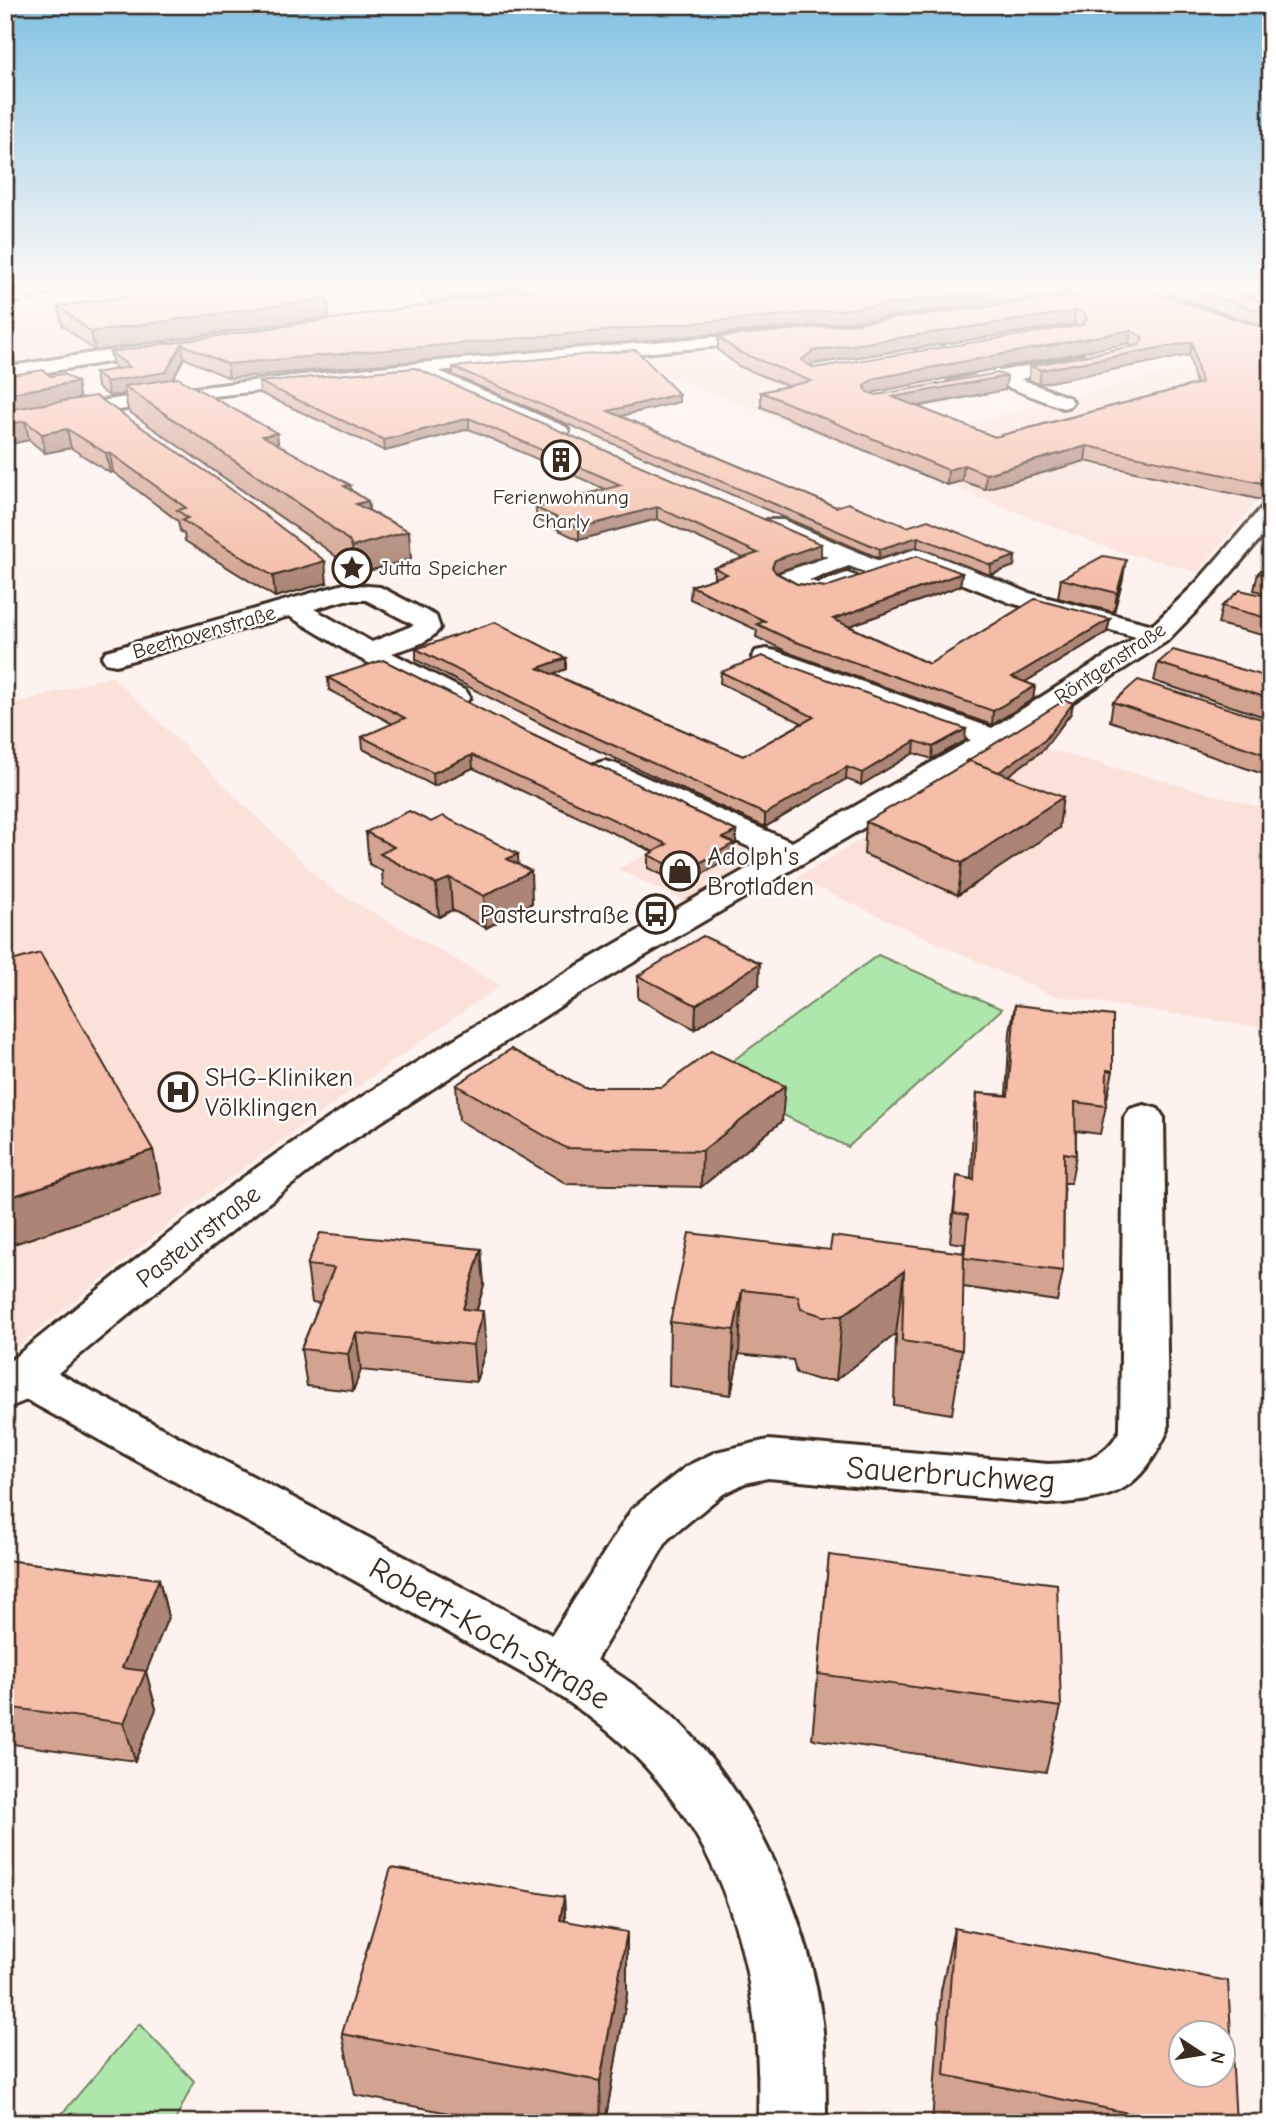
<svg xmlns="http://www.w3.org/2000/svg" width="1276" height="2128" viewBox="0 0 1276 2128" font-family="'Comic Neue',sans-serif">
<rect width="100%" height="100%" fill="#fdf2ee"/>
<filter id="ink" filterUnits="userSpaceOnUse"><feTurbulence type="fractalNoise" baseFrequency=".0143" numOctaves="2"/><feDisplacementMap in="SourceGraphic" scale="14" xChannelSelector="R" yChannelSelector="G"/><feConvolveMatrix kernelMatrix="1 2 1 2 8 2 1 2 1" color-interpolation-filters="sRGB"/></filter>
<g filter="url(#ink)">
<!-- built -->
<g fill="#fbe2d9">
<path d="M5,287H423L400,295L421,307L141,347L5,361Z"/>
<path d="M706,351L720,364L782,357L944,430L1181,369L1271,400L1259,499L1198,572L1111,549L658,372L637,356Z"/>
<path d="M112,676L328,887L500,985L202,1198L5,1357V706Z"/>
<path d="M1024,743L1271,810V1029L1051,995L796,878Z"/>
<path d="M697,828L764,859L687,903L618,869Z"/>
</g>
<!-- green -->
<g fill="#aee7ac" stroke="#748865" stroke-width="2">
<path d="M878,955L1002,1009L848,1147L709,1078Z"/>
<path d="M139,2024L194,2081L174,2123H54Z"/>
</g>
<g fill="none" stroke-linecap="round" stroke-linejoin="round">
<!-- minor casing -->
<g stroke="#3b2a1e" stroke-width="6">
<g id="minor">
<path d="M1148,287H1192L1184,292L1103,304L1094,299L1103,294Z"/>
<path d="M888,320L947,350L1000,371L1082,355L1091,361L1082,367L1020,379L1070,398L1073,402L1070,406L1063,408L997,383L956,391L949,389L946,385L949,381L977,375L933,358L882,329L879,325Z"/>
<path d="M772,332L781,337L778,341L439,371L566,427L569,431L566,435L559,437L414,374L196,398L5,428V416C259,373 515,354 772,332Z"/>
<path d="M1271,504V526L1214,593L1167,641L1005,745L576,996L334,1152L188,1265L58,1373L552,1635L632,1509L687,1466L716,1452L768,1440L1048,1464C1079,1463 1104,1461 1120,1430L1124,1118L1130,1109L1144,1105L1158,1109L1164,1118L1168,1430C1139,1492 1115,1500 1048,1504L768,1478L745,1483L723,1494L668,1539L596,1660C621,1676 647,1693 669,1713C750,1787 808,1913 822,2022C826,2056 826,2089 826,2123H758C763,1984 732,1847 627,1748C602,1724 572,1704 542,1684L27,1400L5,1409V1365C104,1286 202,1203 307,1133C456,1033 613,945 769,856L594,776L590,770L594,764L605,761L616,764L792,842L971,740L756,663L752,657L756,651L766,649L776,651L992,728L1136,637L1011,603L916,565L878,577L849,566L809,580L817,583L847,573L856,576L860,581L856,586C829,596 820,603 792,591C784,587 778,586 774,579L777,574L828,557L767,530L763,525L767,520H783L879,561L916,549L925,551L1029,593L1153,625L1196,583L1263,506Z"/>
<path d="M344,584L380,587L436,616L440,628C429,644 409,647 392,653L466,691L470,697L466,703L456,705L446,703L359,658L289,616L116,665L106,663L102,657L106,651ZM345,600H366L414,625L372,642L314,609Z"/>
</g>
</g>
<!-- primary casing -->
<g stroke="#3b2a1e" stroke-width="6">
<path id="primary" d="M162,342L171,348L169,352L5,379V367Z"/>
</g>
<!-- minor -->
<use href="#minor" fill="#fff" fill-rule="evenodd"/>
<!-- primary -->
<use href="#primary" fill="#fff" fill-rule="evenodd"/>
<!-- rail casing -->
<g stroke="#3b2a1e" stroke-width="3.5">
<path id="rail" d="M5,306L81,287"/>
</g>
<!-- rail -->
<use href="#rail" stroke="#fff" stroke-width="2.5" stroke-dasharray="8" stroke-linecap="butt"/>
</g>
<!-- wall -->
<g fill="#d3a391" stroke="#3b2a1e" stroke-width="2" fill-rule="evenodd">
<path d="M111,287H308L327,298L329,317L95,351L62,325L58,306L113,299Z"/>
<path d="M421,287H528L429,302L422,297Z"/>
<path d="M549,287L840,323L229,378L184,358L173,378L278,445L350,485L351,490L368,501L369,511L411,559L354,575L352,569L325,548L128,411L125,394L109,396L97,387L95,373L117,369L113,365L110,352Z"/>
<path d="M1174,287H1271L1247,297L1271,305V329L1173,296Z"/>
<path d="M1140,288L1271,330V502L1085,461L985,489L962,481L947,485L761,407V392L788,386L738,366L718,350V337L841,325ZM1074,324L1079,326L814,368L811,366L813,364ZM1129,343L1133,346L1030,366L1029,380L1039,384L1189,355L1196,384L995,437L917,407L1005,390L1007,376L877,395L872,394L875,392Z"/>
<path d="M453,367L679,394V402L620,416L836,507L1015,556L1014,566L990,575L917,547L879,558L453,375Z"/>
<path d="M415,368L821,557L776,572L797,584L826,587L962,573L960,586L849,626L929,664L1110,619L1107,632L1025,682L1035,686L1033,699L992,725L792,654L756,637L757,630L690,599L691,586L714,579V568L743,558L657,519L579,540L536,519V508L605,489L469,429L385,451L260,393L259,382Z"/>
<path d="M50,376L80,399L327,583L275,597L185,541L184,534L180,531L178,521L113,472L110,473L71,448L45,453L29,440L5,445Z"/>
<path d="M1271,562V595L1254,590L1258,573Z"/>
<path d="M1123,578L1114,612L1058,598L1061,579Z"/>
<path d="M1271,597V637L1218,624L1222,606Z"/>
<path d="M416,649L566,658V669L553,674L743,756L802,723L720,683L721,672L965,741L932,759L914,753L861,785L846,779L765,827L551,729L416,660Z"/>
<path d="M1158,663L1265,676L1264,679L1271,681V719L1154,681Z"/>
<path d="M328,678L524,731L736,831V844L734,845L733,856L684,885L648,868V855L654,852L473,768L434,786L363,749L362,737L393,724L329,690Z"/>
<path d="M1113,702L1271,722V775L1257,772L1110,721Z"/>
<path d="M1073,703L1071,713L1043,750L1008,775L1059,828L958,895L864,854L866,822L966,763L967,761Z"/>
<path d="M366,832L519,865L532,903L486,928L452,910L439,917L383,886L382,871L369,864Z"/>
<path d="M638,976L759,986L695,1029L638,999Z"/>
<path d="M1015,1005L1113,1071L1107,1099H1106V1106L1100,1134L1076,1131V1155L1071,1183H1064L1063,1271L1057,1301L963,1287L962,1350L952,1414L894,1405L896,1334L836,1380H818L796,1373L793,1360L739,1354L731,1395L669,1386L670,1322L830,1250L963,1253L964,1244L950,1242L957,1176L971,1179L973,1121L977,1093L1006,1095L1010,1032Z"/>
<path d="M456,1085L584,1087L782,1121L701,1187L567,1184L459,1120Z"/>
<path d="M481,1249L484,1285L477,1310L486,1348L476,1382L361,1370L353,1391L307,1386L301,1349L320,1303L312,1302L307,1265Z"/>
<path d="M829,1555L1061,1707L1046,1772L812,1739Z"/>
<path d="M5,1560L159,1579L168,1617L146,1672L156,1709L135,1761L5,1743Z"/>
<path d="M564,1897L565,1921L627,1994L605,2123H501L355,2095L342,2034Z"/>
<path d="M954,1928L1236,2123H932L941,1991Z"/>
</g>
<!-- shaded-wall -->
<g fill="#ac8576" stroke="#3b2a1e" stroke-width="2">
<path d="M442,287H528L429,302V289Z"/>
<path d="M1023,287H1119L840,323L229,378L227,364Z"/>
<path d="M1233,287H1271V293L1227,301L1223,289Z"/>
<path d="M327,298L329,317L95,351L91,332Z"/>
<path d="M1075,311L1074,324L813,364L801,374V360L813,351Z"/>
<path d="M1131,330L1129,343L875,392L863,399L864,385L876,378Z"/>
<path d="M1192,342L1189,355L1039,384L1041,370Z"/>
<path d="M182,344L184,358L169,386H124L125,394L109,396L106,382Z"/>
<path d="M1007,376L1005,390L891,411L893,397Z"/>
<path d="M77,382L80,401L5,413V394Z"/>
<path d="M679,394V402L608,419V411Z"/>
<path d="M469,418V429L385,451L384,440Z"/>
<path d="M25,421L29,440L5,445V425Z"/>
<path d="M67,429L71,448L45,453L42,434Z"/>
<path d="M277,433L280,459L263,436Z"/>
<path d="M1087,446L1085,461L985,489L986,474Z"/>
<path d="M106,453H110L113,472L110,473Z"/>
<path d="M964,465L962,481L947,485L948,470Z"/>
<path d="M368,501L371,529L356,504Z"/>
<path d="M657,507V519L579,540V528Z"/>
<path d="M409,531L411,559L354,575L352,547Z"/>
<path d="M918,537L917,547L879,558L880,549Z"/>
<path d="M821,544V557L775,573L772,567L775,560Z"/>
<path d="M1015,556L1014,566L990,575L991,565Z"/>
<path d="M1126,560L1123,578L1114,612L1117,593Z"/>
<path d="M325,561L327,583L275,597L273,576Z"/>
<path d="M962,573L960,586L833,632V619Z"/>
<path d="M1110,619L1107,632L1010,691L1012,677Z"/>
<path d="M566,658V669L539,680L538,668Z"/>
<path d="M1035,686L1033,699L992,725L993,711Z"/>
<path d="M1073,703L1071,713L1043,750L998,783L999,772Z"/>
<path d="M966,729L965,741L932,759L933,747Z"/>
<path d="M915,741L914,753L861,785L862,773Z"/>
<path d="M472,755L473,768L434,786L433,773Z"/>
<path d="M847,767L846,779L765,827V814Z"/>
<path d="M1063,797L1059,828L958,895L962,863Z"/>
<path d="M736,831V844L734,845L733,856L684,885V872L723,838Z"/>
<path d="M518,854L519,877L531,871L532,903L486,928L484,896L507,859Z"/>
<path d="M450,878L452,910L439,917L436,884Z"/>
<path d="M760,963L759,986L695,1029L696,1005Z"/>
<path d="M785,1086L782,1121L701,1187L702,1151Z"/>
<path d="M153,1150L162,1194L5,1247V1199Z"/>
<path d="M481,1249L484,1285L466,1345L463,1309Z"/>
<path d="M904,1271L896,1334L836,1380L842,1316Z"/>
<path d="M742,1290L739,1354L731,1395L734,1330Z"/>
<path d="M483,1311L486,1348L476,1382L473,1345Z"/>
<path d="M356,1333L361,1370L353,1391L348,1354Z"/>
<path d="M159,1579L168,1617L146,1672L156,1709L135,1761L124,1723L122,1668Z"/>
<path d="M564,1897L567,1960L560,1920Z"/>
<path d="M627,1932V1994L605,2123H601L600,2081Z"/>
</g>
<!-- building -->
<g fill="#f5bea9" stroke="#3b2a1e" stroke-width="2" fill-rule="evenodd">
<path d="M114,287H308L327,298L91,332L58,306L126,297Z"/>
<path d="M425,287H442L429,289Z"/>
<path d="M549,287H1023L841,310L227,364L182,344L166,372L106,382L95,373L130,367L110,352Z"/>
<path d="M1186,287H1233L1223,289L1271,305V315Z"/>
<path d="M1140,288L1271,330V485L1087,446L986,474L964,465L948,470L761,392L811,381L739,352L718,337L841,325ZM1075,311L1084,313L1087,319L1082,325L814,368L801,360L813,351ZM1131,330L1143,338L1139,345L1030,366L1041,370L1192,342L1201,383L995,437L893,397L1007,376L997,373L877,395L867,392L864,385L876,378Z"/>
<path d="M636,350L679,394L608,411L836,507L848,503L907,527L928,520L1015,556L991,565L918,537L880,549L453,367Z"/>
<path d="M415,368L821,544L775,560L772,567L776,573L797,584L826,587L917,556L962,573L833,619L929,664L1035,599L1110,619L1012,677L1035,686L993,711L793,641L757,624L765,621L691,586L727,574L714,568L758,553L657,507L579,528L536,508L621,485L469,418L384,440L259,382Z"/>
<path d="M43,370L50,376L64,374L77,382L5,394V376Z"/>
<path d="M178,378L277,433L263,436L350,485L344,486L368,501L356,504L409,531L352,547L349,541L322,520L124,386Z"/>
<path d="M96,396L220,481L325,561L273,576L182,520L188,518L177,510L186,508L110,453H106L67,429L42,434L25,421L5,425V410Z"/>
<path d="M1103,556L1126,560L1117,593L1061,579Z"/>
<path d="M1271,562V577L1258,573Z"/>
<path d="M1240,590L1271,597V619L1222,606Z"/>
<path d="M495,622L566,658L538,668L743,756L814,717L721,672L762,656L966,729L933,747L915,741L862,773L847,767L765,814L551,717L416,649Z"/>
<path d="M1173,650L1265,676L1262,678L1271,681V699L1158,663Z"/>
<path d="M383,660L524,731L736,831L723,838L734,843L684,872L648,855L667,844L472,755L433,773L362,737L405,718L328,678Z"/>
<path d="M1138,680L1271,722V755L1261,753L1113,702Z"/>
<path d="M1065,700L1073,703L1045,740L999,772L970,761H967Z"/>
<path d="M970,761L1063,797L962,863L866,822Z"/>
<path d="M409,811L431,822L443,816L518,854L507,859L531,871L484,896L450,878L436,884L380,854L394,847L366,832Z"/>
<path d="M703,936L760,963L696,1005L638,976Z"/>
<path d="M40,953L153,1150L5,1199V963Z"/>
<path d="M1015,1005L1113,1016V1071L1107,1070L1106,1106L1075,1102L1076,1155L1064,1153L1063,1271L964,1258L968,1215L954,1213L957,1176L974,1180L977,1093L1008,1096Z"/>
<path d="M511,1049L584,1087H662L711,1051L785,1086L702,1151L566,1148L456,1085Z"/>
<path d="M320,1233L481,1249L463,1309L483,1311L473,1345L356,1333L348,1354L301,1349L334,1268L307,1265Z"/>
<path d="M689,1233L830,1250L832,1236L964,1253L962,1350L902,1341L904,1271L842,1316H823L801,1309L798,1296L742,1290L734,1330L670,1322Z"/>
<path d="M829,1555L1057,1584L1061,1707L818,1674Z"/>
<path d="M5,1560L159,1579L122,1668L146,1671L124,1723L5,1707Z"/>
<path d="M391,1868L564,1897L560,1920L627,1932L600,2081L342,2034Z"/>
<path d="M954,1928L1228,1981L1236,2123H1177L944,2075ZM1181,2034H1223V2076H1181Z"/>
</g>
</g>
<!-- sky -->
<linearGradient id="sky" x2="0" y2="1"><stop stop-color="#81c2e3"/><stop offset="0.49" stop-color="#fef9f7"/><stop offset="1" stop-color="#fef9f7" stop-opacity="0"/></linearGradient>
<rect width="1276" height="585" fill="url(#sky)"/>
<!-- icons -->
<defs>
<g id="building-ring" transform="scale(2.0125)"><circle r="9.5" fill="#fff" stroke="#3b2a1e" stroke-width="1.5"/><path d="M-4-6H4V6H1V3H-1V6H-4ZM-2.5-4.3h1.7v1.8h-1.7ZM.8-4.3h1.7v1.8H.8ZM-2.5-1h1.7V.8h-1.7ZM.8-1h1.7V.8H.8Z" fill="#3b2a1e"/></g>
<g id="sight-ring" transform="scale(2.0125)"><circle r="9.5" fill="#fff" stroke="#3b2a1e" stroke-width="1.5"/><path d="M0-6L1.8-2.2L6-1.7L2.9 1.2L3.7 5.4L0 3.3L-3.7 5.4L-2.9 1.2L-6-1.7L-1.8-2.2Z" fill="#3b2a1e"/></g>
<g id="shop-ring" transform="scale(2.0125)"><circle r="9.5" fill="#fff" stroke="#3b2a1e" stroke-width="1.5"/><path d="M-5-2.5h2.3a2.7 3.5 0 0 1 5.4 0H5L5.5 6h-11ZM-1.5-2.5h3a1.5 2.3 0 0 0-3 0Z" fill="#3b2a1e"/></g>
<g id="bus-ring" transform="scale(2.0125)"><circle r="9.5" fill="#fff" stroke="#3b2a1e" stroke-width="1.5"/><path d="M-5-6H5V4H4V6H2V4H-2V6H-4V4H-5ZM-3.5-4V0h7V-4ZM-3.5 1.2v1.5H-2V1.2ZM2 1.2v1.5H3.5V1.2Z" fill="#3b2a1e"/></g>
<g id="hospital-ring" transform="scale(2.0125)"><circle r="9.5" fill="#fff" stroke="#3b2a1e" stroke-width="1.5"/><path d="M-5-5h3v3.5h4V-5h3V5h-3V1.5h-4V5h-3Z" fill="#3b2a1e"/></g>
</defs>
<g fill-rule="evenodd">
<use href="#building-ring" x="561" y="460"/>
<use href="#sight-ring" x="352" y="568"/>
<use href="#shop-ring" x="680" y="871"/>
<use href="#bus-ring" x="656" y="914"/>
<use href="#hospital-ring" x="178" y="1092"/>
</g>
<g text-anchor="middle" stroke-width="5" stroke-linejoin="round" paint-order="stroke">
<!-- far-poi labels -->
<g font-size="21" fill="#3b2a1e" stroke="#fff">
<text x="561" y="504">Ferienwohnung<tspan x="561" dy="24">Charly</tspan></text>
<text x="379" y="575" text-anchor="start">Jutta Speicher</text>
</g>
<!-- far-street labels -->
<g font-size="21" fill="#3b2a1e" stroke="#fff">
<text transform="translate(204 632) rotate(-16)" y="7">Beethovenstraße</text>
<text transform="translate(1110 663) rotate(-34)" y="7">Röntgenstraße</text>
</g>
<!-- poi labels -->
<g font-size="26" fill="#3b2a1e" stroke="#fff" text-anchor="start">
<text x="707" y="865">Adolph's<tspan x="707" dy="30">Brotladen</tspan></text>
<text x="629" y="923" text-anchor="end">Pasteurstraße</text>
<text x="205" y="1086">SHG-Kliniken<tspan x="205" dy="30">Völklingen</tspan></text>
</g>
<!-- street labels -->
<g font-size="26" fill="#3b2a1e" stroke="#fff">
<text transform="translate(198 1236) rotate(-38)" y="9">Pasteurstraße</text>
</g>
<!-- near-street labels -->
<g font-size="32" fill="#3b2a1e" stroke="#fff">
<text transform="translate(951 1474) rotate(4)" y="11">Sauerbruchweg</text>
<text transform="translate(490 1633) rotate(30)" y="11">Robert-Koch-Straße</text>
</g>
</g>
<!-- margin -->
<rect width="1276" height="2128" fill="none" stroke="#fff" stroke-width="28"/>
<rect x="14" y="14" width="1248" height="2100" fill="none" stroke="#3b2a1e" stroke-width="2.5" filter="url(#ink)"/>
<!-- north arrow -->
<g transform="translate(1202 2054) rotate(102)"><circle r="33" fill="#ffffff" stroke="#b1aaa5" stroke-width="2"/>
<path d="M0-5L12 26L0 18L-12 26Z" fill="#3b2a1e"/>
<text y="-10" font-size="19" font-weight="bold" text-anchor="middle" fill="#3b2a1e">N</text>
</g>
</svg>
